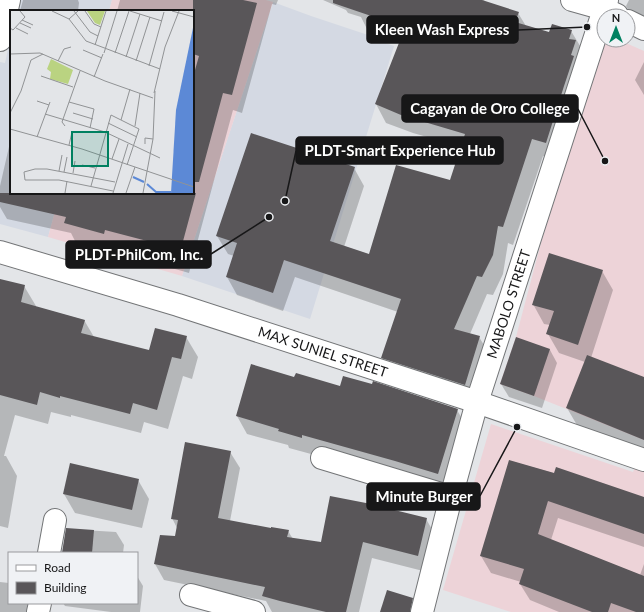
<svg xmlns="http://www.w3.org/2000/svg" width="644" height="612" viewBox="0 0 644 612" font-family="Lato,sans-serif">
<rect width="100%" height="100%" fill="#e3e5e8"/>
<!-- built -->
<g fill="#d4d9e3">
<path d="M19,0H112L109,11H17Z"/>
<path d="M273,2L311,16L386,41L385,43L394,46L310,319L182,276Z"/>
<path d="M11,36V193H60L48,237L0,224V62L5,63Z"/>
</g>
<!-- education -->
<g fill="#edd3d8">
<path d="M112,0H266L273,2L182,276L48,237L60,193H193V11H109Z"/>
<path d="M604,36V40H619L644,51V440L534,396L500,384L516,337L541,243Z"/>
<path d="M491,424L633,472L644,446V612H511L443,590Z"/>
</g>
<!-- shadow -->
<g fill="#0003">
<path d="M23,0H78L79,3L78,11H20Z"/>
<path d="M120,0H278L276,5L272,4L242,113L233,110L189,273L161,265L157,258L115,247L114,251L75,241L71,233L7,219L0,207V186L11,138V193H193V80L196,70L193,69V11H117Z"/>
<path d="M323,0H484L485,2L518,13L526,26L550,34L571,31L582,49L557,161L543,156L513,245L508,243L503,274L493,295L487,294L470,334L479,337L490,355L475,403L393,376L382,358L398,312L295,277L283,311L237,295L227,277L234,256L228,254L217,236L354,168L364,186L344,247L370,255L450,182L462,147L413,133L386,123L376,104L400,42L391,39L390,37L367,29L361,17L348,13L346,10Z"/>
<path d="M629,0H644V29L638,26L626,6Z"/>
<path d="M644,62V95L635,80Z"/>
<path d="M602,271L613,290L591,358L644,378V457L581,432L567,408L585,362L559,353L548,334L550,325L544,324L533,304Z"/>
<path d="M0,280L24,286L36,306V307L84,320L94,337L149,352L186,337L198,357L192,379L183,376L168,429L144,422L141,433L71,415V417L51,412L48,424L15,415L4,456H6L17,476L8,528L0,526Z"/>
<path d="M517,338L550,350L557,363L542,408L509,397L501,384Z"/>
<path d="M295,378L341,388L373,385L457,410L467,427L448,491L405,478L312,452L311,454L289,448L288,445L247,434L237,416Z"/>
<path d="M230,452L240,468L230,521L271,530L288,531L293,539L322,543L426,519L436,536L427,572L372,558L359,612H272L266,601L164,580L155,564L176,537L177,528L172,518Z"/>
<path d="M510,461L644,498V547L558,518L551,540L640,575L644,564V612H559L530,600L520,584L521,582L491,573L481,556Z"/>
<path d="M138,480L149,499L142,528L75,513L64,494Z"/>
<path d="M67,529L116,532L124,545L123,553H63Z"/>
<path d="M137,576L143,586L140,612H111L65,606L63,603H137Z"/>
<path d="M0,582L9,583V603H42V612H0Z"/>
<path d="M412,598L420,612H381Z"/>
</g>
<!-- building -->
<g fill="#595659">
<path d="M193,0H243L257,3L232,95L223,93L199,182H193V77L199,56L193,54Z"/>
<path d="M333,0H482L519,12L515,22L549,32L552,24L572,30L569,39L576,40L571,55L574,56L564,86L546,143L532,139L503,227L498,226L493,255L482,277L477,276L454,329L480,336L465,385L381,358L401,299L284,260L273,293L226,277L237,243L216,236L251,133L355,167L330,241L369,254L396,165L450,180L465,134L401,115L375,104L404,30L379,21L380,19L333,3Z"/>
<path d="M0,193H196L179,256L149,248L151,242L105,230L104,234L64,223L66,217L0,202Z"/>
<path d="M549,253L603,270L578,345L546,334L554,311L532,305Z"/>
<path d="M0,279L25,285L21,302L85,320L81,333L149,350L155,328L187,336L181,359L172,357L157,410L133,403L130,414L60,396V398L40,392L37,405L0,395Z"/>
<path d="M516,337L550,349L534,396L500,384Z"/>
<path d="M587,355L644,377V440L566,408Z"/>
<path d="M251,364L294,377L296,373L340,386L343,376L372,384L373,381L458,409L438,474L395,461L302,435V438L278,431L279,429L236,416Z"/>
<path d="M185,442L231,451L218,518L271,528V527L289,530L287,537L321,542L330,496L366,503L427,518L418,556L363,542L346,612H326L280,601L262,596L265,587L154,564L160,535L175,536L178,520L171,519Z"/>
<path d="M509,460L554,473L556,467L644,497V534L548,501L538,534L644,576V612H636L611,603L608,612H592L519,584L524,569L480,556Z"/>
<path d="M70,463L139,479L132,510L63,494Z"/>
<path d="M66,528L94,530L92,553H62Z"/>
<path d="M387,590L413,598L410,612H380Z"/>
</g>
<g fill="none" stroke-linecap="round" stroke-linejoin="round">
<!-- minor casing -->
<g stroke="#737577" stroke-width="24">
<g id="minor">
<path d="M572,0L604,9L617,15"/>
<path d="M628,21L644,29"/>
<path d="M0,40L9,0"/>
<path d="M322,458L451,497"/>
<path d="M49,553L55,520"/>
<path d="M191,595L254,612"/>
<path d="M38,612L40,603"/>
<path id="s1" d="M422,612L451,497L477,402L607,0"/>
</g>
</g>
<!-- secondary casing -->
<g stroke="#737577" stroke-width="24">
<g id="secondary">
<path id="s2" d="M0,252L178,305L477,402L644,460"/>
</g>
</g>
<!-- minor -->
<use href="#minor" stroke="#fff" stroke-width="22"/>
<!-- secondary -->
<use href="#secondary" stroke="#fff" stroke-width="22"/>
</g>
<g text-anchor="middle" stroke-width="4" stroke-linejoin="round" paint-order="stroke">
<!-- street labels -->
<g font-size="14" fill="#171718" stroke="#f0f2f5">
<text dy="5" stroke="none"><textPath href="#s1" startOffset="320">MABOLO STREET</textPath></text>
<text dy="5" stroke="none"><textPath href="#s2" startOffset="338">MAX SUNIEL STREET</textPath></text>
</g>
</g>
<!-- overview -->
<g transform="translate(10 10)">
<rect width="184" height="184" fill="#e3e5e8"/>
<path d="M77,1H95L90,15L85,13ZM41,49L63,60L58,74L40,69L41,62L37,59Z" fill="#bad381"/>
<path d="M184,13V183H161L166,100Z" fill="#5c89d6"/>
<path fill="none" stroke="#5c89d6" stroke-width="2" d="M123,167L134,172M137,174L146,182H161"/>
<path fill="none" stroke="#919395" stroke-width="1" d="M42,1L59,9L76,31L150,59M64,1L80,22L88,26M75,1L84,14L91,17M120,1L152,11M162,1L184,7M59,9L68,1M12,10L23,15M10,13L21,18M0,18L3,20L15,7L10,1M6,18L18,24M85,35L96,1M73,40L92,48M94,43L107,1M105,43L119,1M0,44L30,43L95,71L143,88M116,47L130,4M48,51L54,39L61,37M126,51L140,7M139,56L154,2M31,66L63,77M84,67L93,44M144,83L155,37L169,1M27,91L39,95M59,92L84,99L80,118M0,103L11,81L21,50L33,44M63,103L83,109M35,104L95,122L150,148M111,110L120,79M98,113L127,127M55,116L52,112L70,61M125,116L130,83M0,119L72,139L184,177M27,127L40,92M135,134V128L143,129M59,135L62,122M102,149L109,129M72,155L85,158M49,161L52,145M54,162L57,147M63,163L65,151M81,176L101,105L129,119L117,155M103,181L49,170H15L14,162L25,159H37L105,172M55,183L57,171M103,183L118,134M116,183L125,157M133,183L143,129L145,81"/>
<path fill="#008060" fill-opacity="0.15" stroke="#008060" stroke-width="2" d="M62,122H98V156H62Z"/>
<rect width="184" height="184" fill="none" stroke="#171718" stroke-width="2"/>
</g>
<!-- callouts -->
<path fill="none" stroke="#171718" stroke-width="1.5" d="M587 27L518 30M605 161L578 109M285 201L296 151M269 217L211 254M517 427L480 496"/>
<g fill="#171718" stroke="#f0f2f5" stroke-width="1.5">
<circle cx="587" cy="27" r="4"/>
<circle cx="605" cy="161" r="4"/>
<circle cx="285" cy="201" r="4"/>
<circle cx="269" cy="217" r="4"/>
<circle cx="517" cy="427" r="4"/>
</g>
<g fill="#171718" stroke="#171718" stroke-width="1.5">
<rect x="367" y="16" width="151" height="27" rx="4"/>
<rect x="402" y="95" width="176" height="27" rx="4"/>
<rect x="296" y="137" width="207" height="27" rx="4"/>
<rect x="66" y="241" width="145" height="27" rx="4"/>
<rect x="367" y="483" width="113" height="27" rx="4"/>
</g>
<g font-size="15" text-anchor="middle" font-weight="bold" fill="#fff">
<text x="442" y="35">Kleen Wash Express</text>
<text x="490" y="114">Cagayan de Oro College</text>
<text x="400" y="156">PLDT-Smart Experience Hub</text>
<text x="139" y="260">PLDT-PhilCom, Inc.</text>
<text x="424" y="502">Minute Burger</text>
</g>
<!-- legend -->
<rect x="8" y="552" width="130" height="52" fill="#f0f2f5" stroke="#999a9d"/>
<rect x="16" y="565" width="20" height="6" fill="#ffffff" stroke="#999a9d"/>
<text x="44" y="572" font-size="12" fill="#171718">Road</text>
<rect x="16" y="582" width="20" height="12" fill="#595659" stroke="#999a9d"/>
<text x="44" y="592" font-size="12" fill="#171718">Building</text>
<!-- north arrow -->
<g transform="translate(616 28)"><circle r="19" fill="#f0f2f5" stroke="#999a9d"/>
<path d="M0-3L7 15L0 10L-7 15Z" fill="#008060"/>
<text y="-6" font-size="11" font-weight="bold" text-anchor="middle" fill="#171718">N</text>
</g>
</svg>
